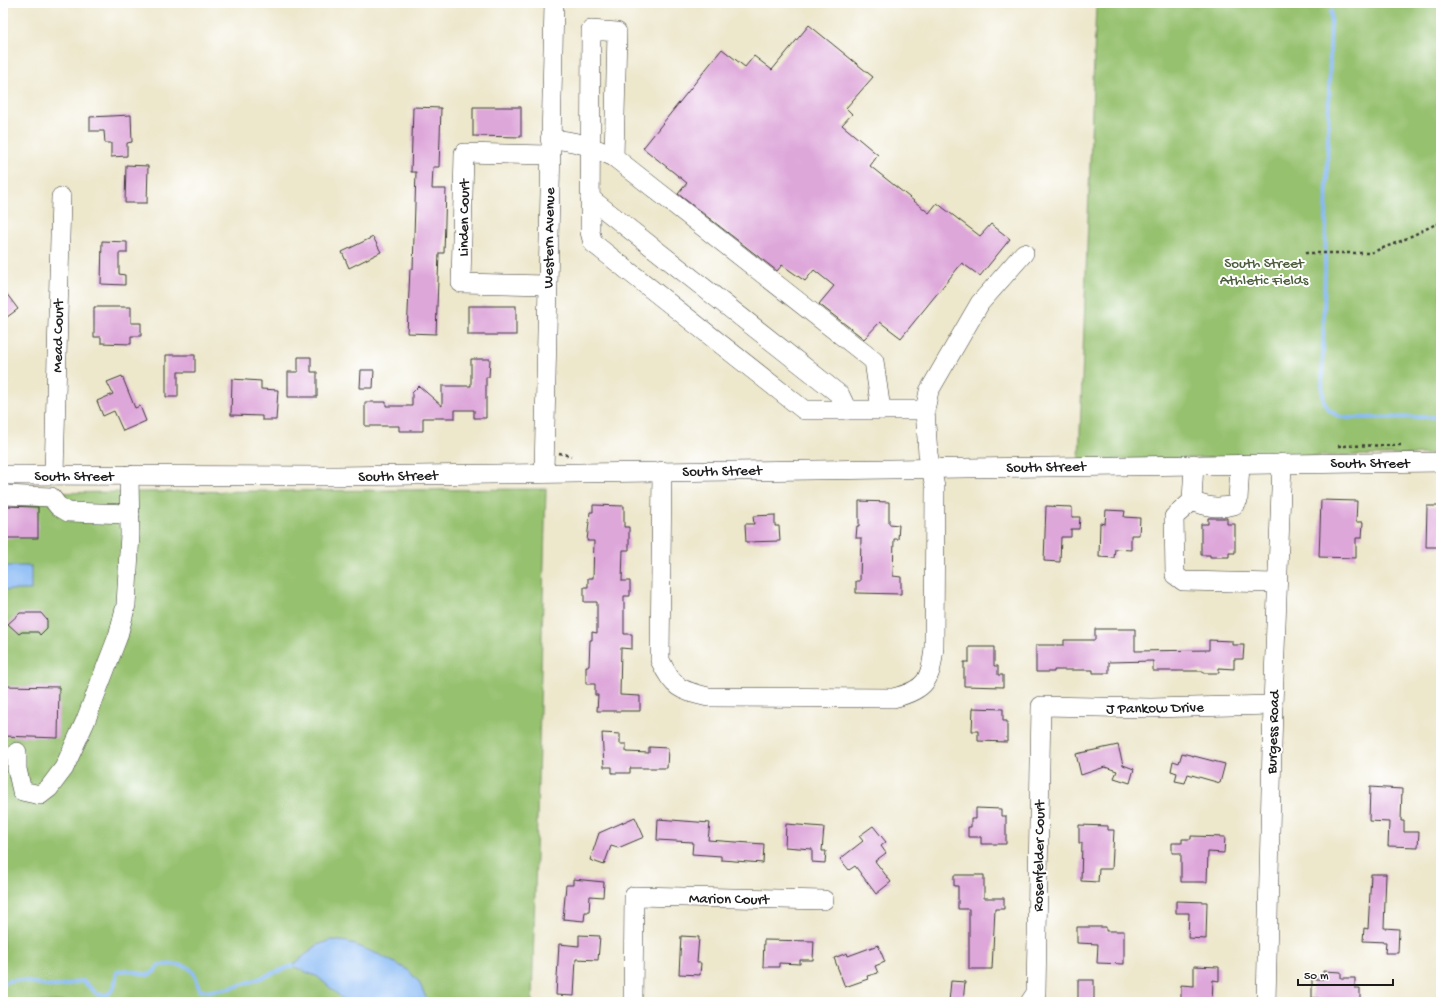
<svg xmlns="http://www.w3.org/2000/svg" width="1444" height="1005" viewBox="0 0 1444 1005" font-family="'Gochi Hand',sans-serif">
<rect width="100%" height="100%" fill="#fff"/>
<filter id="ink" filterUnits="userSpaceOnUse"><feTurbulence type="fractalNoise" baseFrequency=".025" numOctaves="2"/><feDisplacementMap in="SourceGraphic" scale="8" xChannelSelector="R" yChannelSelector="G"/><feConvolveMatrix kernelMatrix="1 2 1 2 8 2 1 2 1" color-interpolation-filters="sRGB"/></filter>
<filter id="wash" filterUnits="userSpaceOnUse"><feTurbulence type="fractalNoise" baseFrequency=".012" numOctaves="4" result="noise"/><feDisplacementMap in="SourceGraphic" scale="16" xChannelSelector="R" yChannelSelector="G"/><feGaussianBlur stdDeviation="0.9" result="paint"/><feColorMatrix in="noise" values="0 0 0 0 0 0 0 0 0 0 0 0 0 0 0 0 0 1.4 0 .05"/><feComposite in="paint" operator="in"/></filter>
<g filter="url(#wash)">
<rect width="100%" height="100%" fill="#ede7cc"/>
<!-- green -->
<g fill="#96c16e" stroke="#596e45">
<path d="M1096,3H1441V454L1079,460Z"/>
<path d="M546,489L532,1002H3V493Z"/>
</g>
<!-- water -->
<g fill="#87b9f4" stroke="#526a88">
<rect x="3" y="566" width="28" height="24"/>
<path d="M332,940L348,942L380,955L408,970L419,982L428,1002H346L318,977L292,966L317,945Z"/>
</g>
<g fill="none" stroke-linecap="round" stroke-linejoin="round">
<!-- stream -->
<g stroke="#87b9f4" stroke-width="4">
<path d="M1331,11L1322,389L1324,401L1328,409L1338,416L1347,418L1441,417"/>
<path d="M3,983C18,976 34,985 49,986C54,986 60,987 65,985C72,984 75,981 83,981L97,994L107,995L114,988L117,972L126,970L148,975L154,972L159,965C184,964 194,962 199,990C226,995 267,975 292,966"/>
</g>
</g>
<g id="blocks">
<!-- building -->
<g fill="#dea7da">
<path d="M809,25L873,77L846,108L852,114L842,125L878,155L870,166L929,213L937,203L980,236L991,224L1010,239L980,276L962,263L901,338L880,322L864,339L819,304L834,286L814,270L805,281L782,265L777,271L678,194L687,183L643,148L722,49L745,67L754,56L772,70Z"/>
<path d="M413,107L441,108L439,167H433L432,189H446L444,253H439L436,334L407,333L410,269H413L416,172H411Z"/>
<path d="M473,107H521V137L473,136Z"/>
<path d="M131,115L132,142L127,143V156L111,157V143H105L104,131H90V117Z"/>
<path d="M126,165L148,166L147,203H125Z"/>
<path d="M373,237L381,252L349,268L342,252Z"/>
<path d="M102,241L127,242V253H119V274L125,275V285L101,284Z"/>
<path d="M3,289L18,309L3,320Z"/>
<rect x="468" y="306" width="48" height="29"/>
<path d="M94,307H131V323H141V336H131V344L101,343V337H94Z"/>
<path d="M166,355H195V372H178V397H166Z"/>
<path d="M298,357H311V372H317V397H288V372H298Z"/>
<path d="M471,359H490L489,377H486V418H474V410H455V418H423V431H399V426H365V402H386V406H412V393L419,386L442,406V386H471Z"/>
<path d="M361,370H374L373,388H360Z"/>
<path d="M122,376L135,408L140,406L146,421L123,431L114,411L103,416L97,401L113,394L107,382Z"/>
<path d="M232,379L261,381V389L278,390L276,420H262V416L231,415Z"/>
<path d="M1321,500L1357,501L1356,522H1363L1362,538H1356V558L1319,557Z"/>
<path d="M859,501L889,502V524L899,525L898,539H894L893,576L901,577V594L856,593V581H860L861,538H856L857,526H859Z"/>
<path d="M593,505L624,506V527H629V550H623L622,581H630V596H624V634H632V649L621,648L620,695L640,696V711H597L598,695H595V684H586V666H589L590,640H592V632L597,633V602H584V587H588V578H593L594,541H587L590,512H593Z"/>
<path d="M3,506L38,507V538H3Z"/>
<path d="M1046,506L1072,507V517H1080L1079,529H1071V537H1061L1060,562L1044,561Z"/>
<path d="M1427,506H1441V547H1426Z"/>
<path d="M1106,510L1125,511L1124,517L1140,518L1139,535H1131V550L1115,549L1114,558L1099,557L1100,523L1105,524Z"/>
<path d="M775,515V526H779L780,541L746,542L745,524H754L753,516Z"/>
<path d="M1208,518H1227V524H1235V553H1229V557H1210V555H1201V524H1208Z"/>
<path d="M20,613H41L47,620V628L40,635L38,632H22L19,634L8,624Z"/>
<path d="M1095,629H1135V651L1209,650V640L1232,641V645H1244L1243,659H1234V669L1219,668V673H1203V671H1153V661L1109,662V673H1093V670H1054V672H1036V645H1064V640H1095Z"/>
<path d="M969,647H994V666H998V675H1003V687L964,686V662H969Z"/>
<path d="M3,686L59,687L58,738L3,736Z"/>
<path d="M973,708L1003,709V721H1007V742L978,741V731H972Z"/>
<path d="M602,733L620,734V744H626V752L649,753V747L668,748L667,768H630V773H612V767H604Z"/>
<path d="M1118,745L1123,765L1134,769L1130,783L1114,778L1117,771L1105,767L1081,775L1076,754Z"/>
<path d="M1182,753L1225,764L1220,783L1188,774L1185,783L1175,781L1177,773L1171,771L1173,761L1179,763Z"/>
<path d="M1370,787L1402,789L1401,821H1404V832H1419L1418,847L1388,846L1389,822L1369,821Z"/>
<path d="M976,808L1001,809V816H1006V844H981V837H968V827H971V819H976Z"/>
<path d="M635,817L644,837L618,848L611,846L604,865L590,860L599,833Z"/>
<path d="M658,819L710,823L708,840L764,844L763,863L721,860V856L692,854L693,842L657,840Z"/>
<path d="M786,824L824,827L822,851H826L825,863L812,862V849L785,847Z"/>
<path d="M1079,825L1108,826V830H1114L1112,869H1099L1098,882L1081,881L1082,843H1079Z"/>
<path d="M873,826L886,842L881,846L886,853L875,861L891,882L876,894L855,866L849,870L840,859L863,841L859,836Z"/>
<path d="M1191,836L1225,837L1224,853L1208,852L1207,882H1181V853H1172V843H1182V839H1191Z"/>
<path d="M1371,874H1386L1384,928L1399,929L1398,953H1385L1386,942L1363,941L1364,928L1368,929Z"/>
<path d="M954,875H984V898H1004V909H995L992,969H969V909H958V886H954Z"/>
<path d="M573,879L604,882L603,897L590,896L589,912H585L584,921L563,919L566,885H573Z"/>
<path d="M1176,901L1207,902L1206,939L1188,938L1189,913H1176Z"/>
<path d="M1077,927H1106V931H1124V964L1097,963L1098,944L1077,943Z"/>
<path d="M579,935L600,936L598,960L576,959L574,996L556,995L559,944L579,946Z"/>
<path d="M681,936L699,937L697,963H701L700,975L679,974Z"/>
<path d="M764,940L814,941L813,960H800V964L779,963V967H763Z"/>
<path d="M878,945L885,962L875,966L878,973L867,976L868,979L845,987L834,958L847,953L848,956Z"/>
<path d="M1194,966L1219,967V981L1213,980L1212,1002L1181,1001V985L1194,986Z"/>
<path d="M1323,971L1341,972V978H1355V988H1360V1002H1319V998H1312V979H1323Z"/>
<rect x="1078" y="980" width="16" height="22"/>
<path d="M951,981L965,982L963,1002H949Z"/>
</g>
</g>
</g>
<g filter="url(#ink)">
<use href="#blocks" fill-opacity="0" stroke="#3b3a36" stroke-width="1"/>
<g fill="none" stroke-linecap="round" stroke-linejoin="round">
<!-- minor casing -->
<g stroke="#3b3a36" stroke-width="20">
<g id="minor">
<path d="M550,139C574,140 593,147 614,157L874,361L881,410"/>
<path d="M614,157L617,32L591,30L590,232L593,243L804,410H925"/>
<path d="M590,198L840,395L847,410"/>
<path d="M547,285L461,283L464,153L550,155"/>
<path d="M1194,464L1192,501L1174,517L1175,575L1183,581L1277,583"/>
<path d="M662,471L660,660C673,688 679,690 708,697L893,698C926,690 931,680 934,647L935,487L928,454L925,410L929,391L980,303L1024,253"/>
<path d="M544,473L554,3"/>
<path d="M3,475L336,476L1441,462"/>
<path d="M54,475L61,197"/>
<path d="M3,493L4,495L51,497L58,506L68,512L130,514"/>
<path d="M1192,501C1207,507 1218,509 1234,505L1238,500L1240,464"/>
<path d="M17,752V769L22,791L40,795L49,788L64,768L85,722L118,636L126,605L130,534L129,475"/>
<path d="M633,1002L634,896L824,900"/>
<path d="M1030,1002L1036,993L1041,706L1151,708L1273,705"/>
<path d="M1266,1002L1273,705L1282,463"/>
</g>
</g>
<!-- path -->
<g stroke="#3b3a36" stroke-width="2.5" stroke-dasharray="3 3" stroke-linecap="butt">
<path d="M1305,253H1370L1401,241L1434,225L1441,223"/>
<path d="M1338,446L1401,445"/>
<path d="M559,453L571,456"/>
</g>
<!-- minor -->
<use href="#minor" stroke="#fff" stroke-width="19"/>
</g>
</g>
<g text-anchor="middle" stroke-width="4" stroke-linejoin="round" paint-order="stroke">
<!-- street labels -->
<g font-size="15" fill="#1c1c1c" stroke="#fff">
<text transform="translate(463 218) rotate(-89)" y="5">Linden Court</text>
<text transform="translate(548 238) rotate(-89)" y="5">Western Avenue</text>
<text transform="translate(57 336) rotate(-89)" y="5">Mead Court</text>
<text x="1370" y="467">South Street</text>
<text transform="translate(1046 466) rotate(-1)" y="5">South Street</text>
<text transform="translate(722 470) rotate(-1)" y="5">South Street</text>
<text x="74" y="480">South Street</text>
<text transform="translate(398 475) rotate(-1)" y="5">South Street</text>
<text transform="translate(1155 707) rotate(-1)" y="5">J Pankow Drive</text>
<text transform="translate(1272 732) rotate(-88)" y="5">Burgess Road</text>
<text transform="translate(1038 856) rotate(-89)" y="5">Rosenfelder Court</text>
<text transform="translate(729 898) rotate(1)" y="5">Marion Court</text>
</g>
<!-- park labels -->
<g font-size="15" fill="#4d5e3d" stroke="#fff">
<text x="1264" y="267">South Street<tspan x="1264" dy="17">Athletic Fields</tspan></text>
</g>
</g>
<!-- margin -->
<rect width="1444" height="1005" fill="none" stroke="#fff" stroke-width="16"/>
<!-- scale -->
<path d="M1298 979v6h95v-6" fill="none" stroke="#1c1c1c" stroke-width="2"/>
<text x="1304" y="979" font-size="12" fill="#1c1c1c" stroke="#ffffff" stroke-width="3" paint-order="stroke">50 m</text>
</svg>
